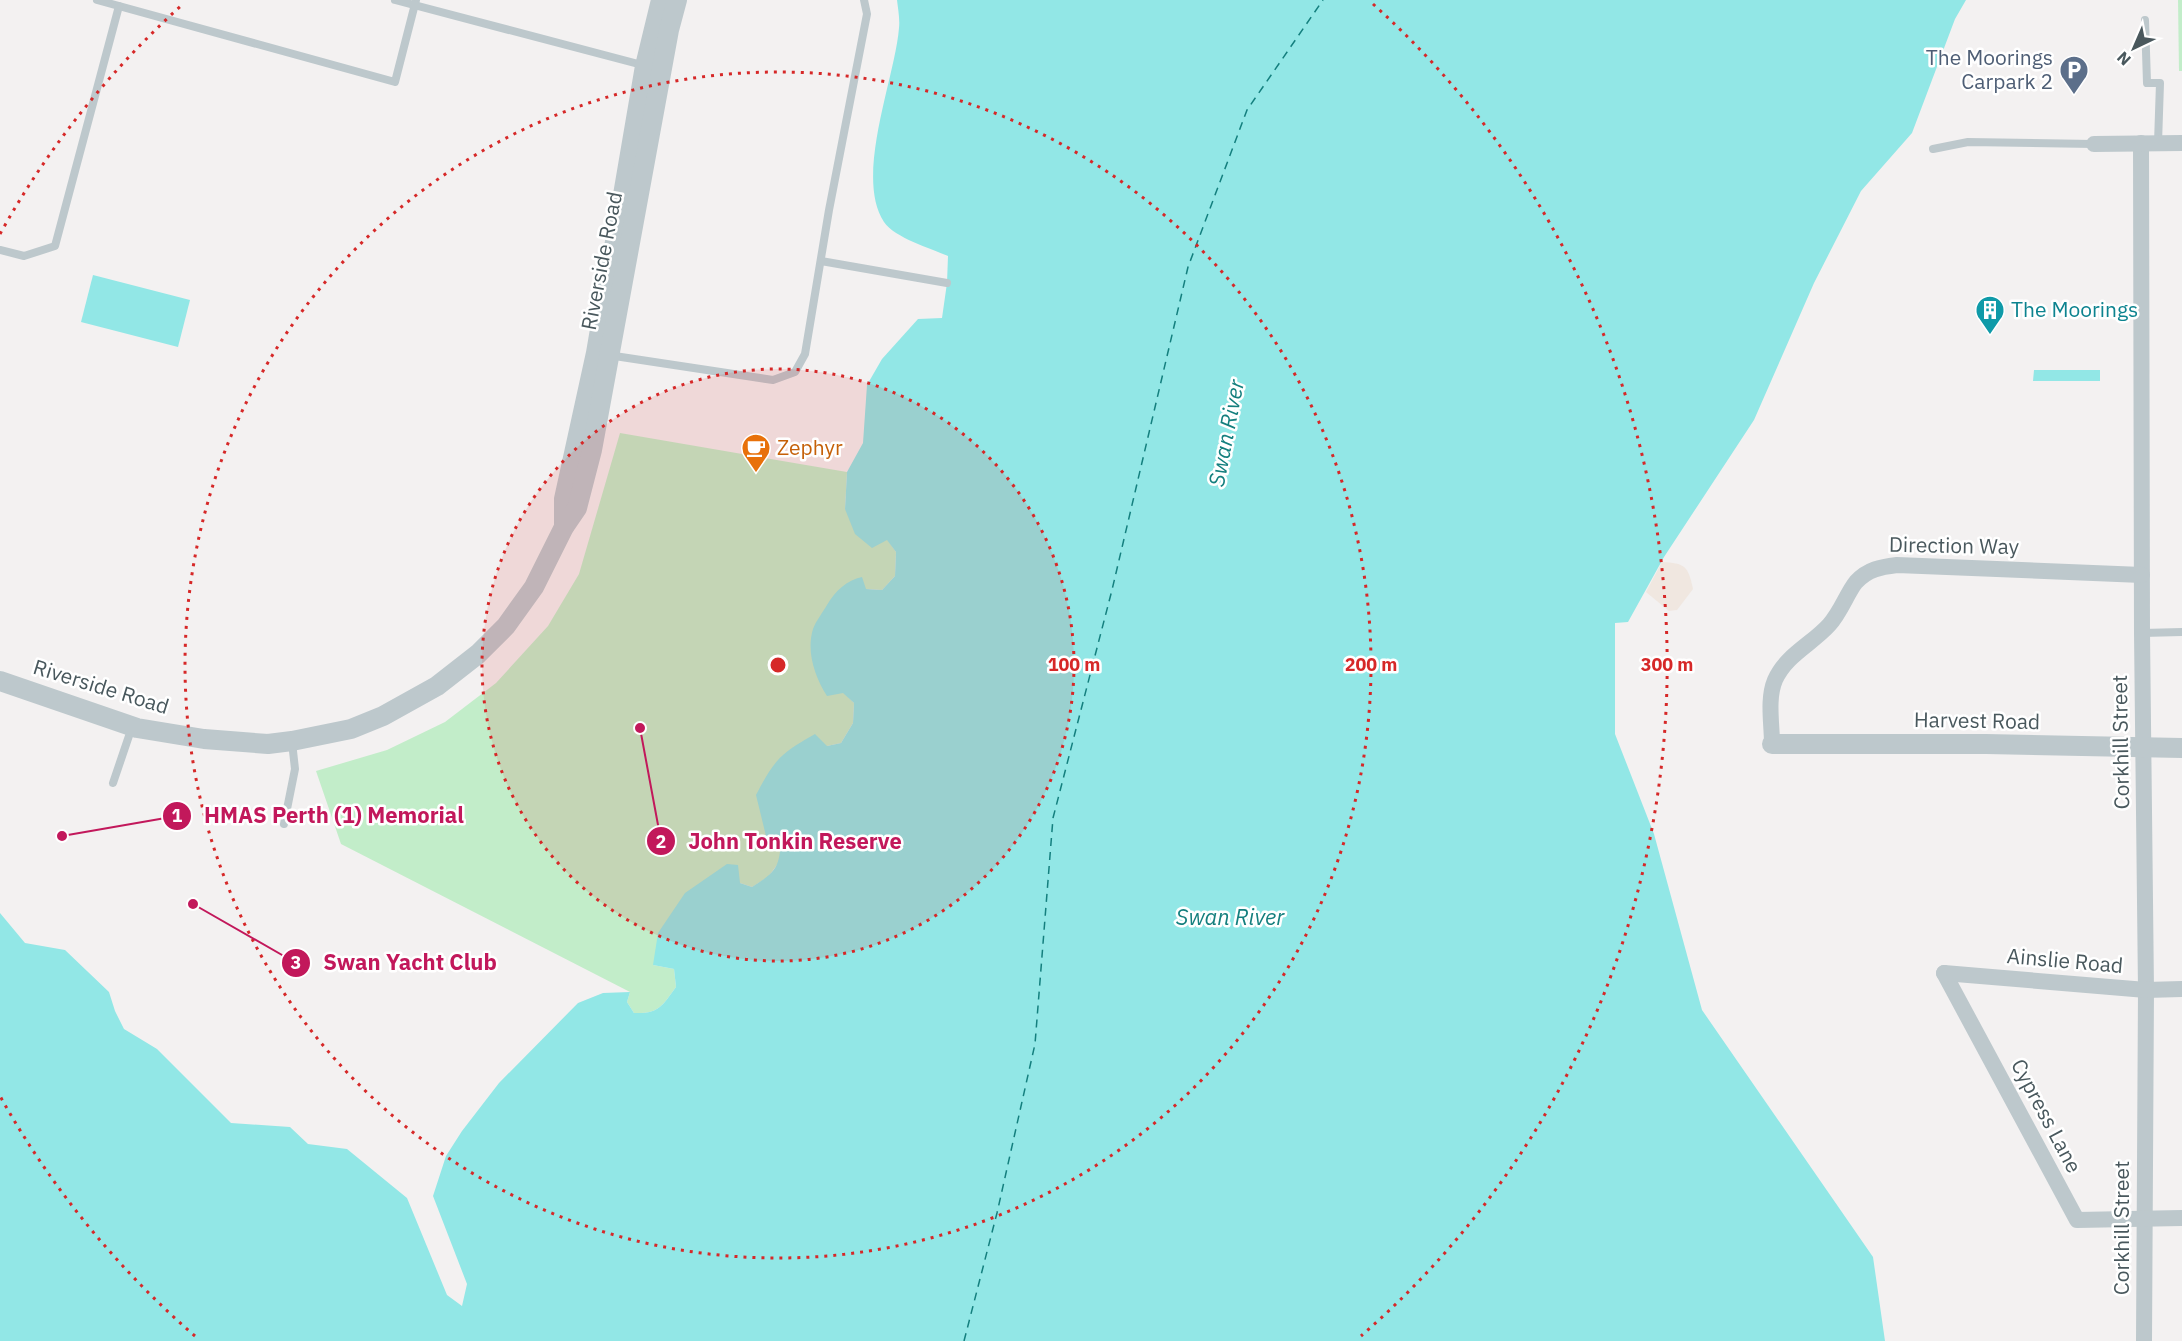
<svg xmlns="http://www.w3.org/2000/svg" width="2182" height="1341" viewBox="0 0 2182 1341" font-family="'IBM Plex Sans',sans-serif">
<rect width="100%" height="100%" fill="#f3f1f1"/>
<!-- green -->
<g fill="#c2edc9">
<path d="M2178,0H2182V71H2179Z"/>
<path d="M620,433L847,472L845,509L887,539L896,552L895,576L882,590L866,589L843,692L854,703L853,723L841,743L827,746L781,838L780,861L768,877L752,887L740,883L653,965L674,969L676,987C662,1006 659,1014 634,1013L627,1002L630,992L341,844L316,771L387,750L445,722L496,683L548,626L579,574Z"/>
</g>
<!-- sand -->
<path fill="#f0e7e0" d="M1662,562C1685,563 1688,566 1693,589L1677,610L1669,611L1646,592Z"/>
<!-- water -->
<g fill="#92e7e6">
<path d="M897,0H1966L1955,19L1912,133L1861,191L1814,283L1754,420L1664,557L1628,622L1615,623V734L1654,834L1702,1010L1873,1257L1885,1341H0V913L25,943L65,950L109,992L115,1011L124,1029L157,1049L231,1123L290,1127L308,1144L347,1149L407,1198L447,1295L462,1306L467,1284L433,1196L446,1156L462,1131L499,1083L578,1003L603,993L630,992L627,1002L634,1013C659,1014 662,1006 676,987L674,969L653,965L658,933L685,893L727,864L738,865L740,883L752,887C776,872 780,867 781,838L766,836L756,795C775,759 780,754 815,734L827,746L841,743L853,723L854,703L843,693L827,696C815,677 806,652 813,629C816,621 823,612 827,605C835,591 847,580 862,577L866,589L882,590L895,576L896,552L887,540L872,548L855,534L845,509L847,472L863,443L867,385L882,359L918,319L942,318L947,283L948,256C930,248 895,238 884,222C854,177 895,78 899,28C900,19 898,9 897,0Z"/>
<path d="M93,275L190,300L178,347L81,322Z"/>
<path d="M2034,370H2100V381H2033Z"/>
</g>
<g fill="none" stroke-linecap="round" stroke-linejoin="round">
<!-- ferry -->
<path stroke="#147f7e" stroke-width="1.5" stroke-dasharray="8 6" stroke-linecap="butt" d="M964,1341L997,1213L1035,1044L1053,818L1112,590L1188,267L1247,110L1323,0"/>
<!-- service -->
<g stroke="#bdc8cc" stroke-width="8">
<path d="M97,0L395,82L416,0"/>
<path d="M395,0L646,66"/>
<path d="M2145,20L2147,83H2160L2158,143"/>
<path d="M1933,149L1968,142L2094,144"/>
<path d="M0,250L24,256L55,246L119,6"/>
<path d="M821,261L947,283"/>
<path d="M608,355L773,380L795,372L805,354L829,210L867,14L864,0"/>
<path d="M2142,633L2182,632"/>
<path d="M113,783L132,727"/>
<path d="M284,824L295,769L292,742"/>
</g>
<!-- minor -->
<g stroke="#bdc8cc" stroke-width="16">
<path d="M2141,143L2142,633L2146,990L2144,1341"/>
<path d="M2094,144L2182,143"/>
<path d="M1772,744C1772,724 1767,699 1775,680C1786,655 1812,644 1829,625C1841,612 1847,593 1856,582C1868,569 1881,567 1897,565L2142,575"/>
<path d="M1944,973L2077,1220L2182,1218"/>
<path d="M1944,973L2146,990L2182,989"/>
</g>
<!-- tertiary -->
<g stroke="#bdc8cc" stroke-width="20">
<path d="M564,527V499L596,353L645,66L661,0"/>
<path d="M0,681L137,728L204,739L268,744L292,741L351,729L383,716L437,686L478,654L506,626L534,587L564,527L577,508L592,450L669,30L677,0"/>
<path d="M1772,744H1986L2182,748"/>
</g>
</g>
<!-- distance rings -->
<circle cx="778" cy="665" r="296" fill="#d62828" fill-opacity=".12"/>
<g fill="none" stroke="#d62828" stroke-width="3" stroke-dasharray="3 6">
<circle cx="778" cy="665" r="296"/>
<circle cx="778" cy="665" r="593"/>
<path d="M195 1336A889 889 0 0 1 0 1096M0 234A889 889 0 0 1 183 4M1373 4A889 889 0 0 1 1361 1336"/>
</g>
<!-- icons -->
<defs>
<g id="parking-pin" transform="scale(1.5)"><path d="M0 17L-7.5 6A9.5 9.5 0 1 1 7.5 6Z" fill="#5c6f8a" stroke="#fff"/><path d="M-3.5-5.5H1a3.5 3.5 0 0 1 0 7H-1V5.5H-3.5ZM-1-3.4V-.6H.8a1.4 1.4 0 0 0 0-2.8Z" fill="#fff"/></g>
<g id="building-pin" transform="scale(1.5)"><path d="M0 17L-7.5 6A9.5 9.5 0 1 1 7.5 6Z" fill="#0f9aa8" stroke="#fff"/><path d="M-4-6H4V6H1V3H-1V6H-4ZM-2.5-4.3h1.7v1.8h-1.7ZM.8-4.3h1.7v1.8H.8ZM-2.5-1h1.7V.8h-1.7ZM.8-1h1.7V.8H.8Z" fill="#fff"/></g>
<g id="cafe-pin" transform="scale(1.5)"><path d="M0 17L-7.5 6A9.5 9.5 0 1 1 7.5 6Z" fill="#e8710a" stroke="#fff"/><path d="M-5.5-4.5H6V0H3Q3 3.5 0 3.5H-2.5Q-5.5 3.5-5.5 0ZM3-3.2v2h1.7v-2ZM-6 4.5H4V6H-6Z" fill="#fff"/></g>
</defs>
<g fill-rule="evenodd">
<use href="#parking-pin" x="2074" y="70"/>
<use href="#building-pin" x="1990" y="310"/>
<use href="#cafe-pin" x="756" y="448"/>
</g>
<g text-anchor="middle" stroke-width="5" stroke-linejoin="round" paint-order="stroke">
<!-- service labels -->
<g font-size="21" fill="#4e5e75" stroke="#fff" text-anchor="end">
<text x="2053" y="65">The Moorings<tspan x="2053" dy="24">Carpark 2</tspan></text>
</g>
<!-- street labels -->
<g font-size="21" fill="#49585d" stroke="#fff">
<text transform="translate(602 261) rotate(-79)" y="7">Riverside Road</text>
<text transform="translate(1954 546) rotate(1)" y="7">Direction Way</text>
<text transform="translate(101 687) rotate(17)" y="7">Riverside Road</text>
<text transform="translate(1977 721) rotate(1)" y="7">Harvest Road</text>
<text transform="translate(2121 742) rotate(-91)" y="7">Corkhill Street</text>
<text transform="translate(2065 961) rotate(5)" y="7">Ainslie Road</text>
<text transform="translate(2046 1116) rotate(62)" y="7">Cypress Lane</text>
<text transform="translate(2122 1228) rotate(-90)" y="7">Corkhill Street</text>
</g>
<!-- culture labels -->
<g font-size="21" fill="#0d838f" stroke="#fff" text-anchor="start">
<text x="2011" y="317">The Moorings</text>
</g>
<!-- food labels -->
<g font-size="21" fill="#c56008" stroke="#fff" text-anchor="start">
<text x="777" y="455">Zephyr</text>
</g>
<!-- water labels -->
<g font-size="22" font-style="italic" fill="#147f7e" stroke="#fff">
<text transform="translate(1226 433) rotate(-79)" y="8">Swan River</text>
<text x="1230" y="925">Swan River</text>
</g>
</g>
<circle cx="778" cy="665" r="9" fill="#d62828" stroke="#fff" stroke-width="3"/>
<g font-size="18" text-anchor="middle" font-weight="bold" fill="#d62828" stroke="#fff" stroke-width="5" stroke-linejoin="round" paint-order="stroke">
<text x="1074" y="671">100 m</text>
<text x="1371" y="671">200 m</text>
<text x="1667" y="671">300 m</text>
</g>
<!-- callouts -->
<path fill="none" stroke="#c2185b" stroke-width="2" d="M62 836L177 816M640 728L661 841M193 904L296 963"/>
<g fill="#c2185b" stroke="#fff" stroke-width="2">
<circle cx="62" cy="836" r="6"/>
<circle cx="640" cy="728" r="6"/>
<circle cx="193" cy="904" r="6"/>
<circle cx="177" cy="816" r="15"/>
<circle cx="661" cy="841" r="15"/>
<circle cx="296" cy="963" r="15"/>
</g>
<g font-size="18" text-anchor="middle" font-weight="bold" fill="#fff">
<text x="177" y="822">1</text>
<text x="661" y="848">2</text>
<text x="296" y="969">3</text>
</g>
<g font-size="22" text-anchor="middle" font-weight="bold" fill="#c2185b" stroke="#fff" stroke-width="5" stroke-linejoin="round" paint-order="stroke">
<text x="334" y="823">HMAS Perth (1) Memorial</text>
<text x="795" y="849">John Tonkin Reserve</text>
<text x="410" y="970">Swan Yacht Club</text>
</g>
<!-- north arrow -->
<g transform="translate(2134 48) rotate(224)" stroke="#ffffff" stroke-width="4.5" paint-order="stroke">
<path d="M0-4.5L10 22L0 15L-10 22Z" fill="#49585d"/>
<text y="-9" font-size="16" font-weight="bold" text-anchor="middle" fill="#49585d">N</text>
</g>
</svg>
